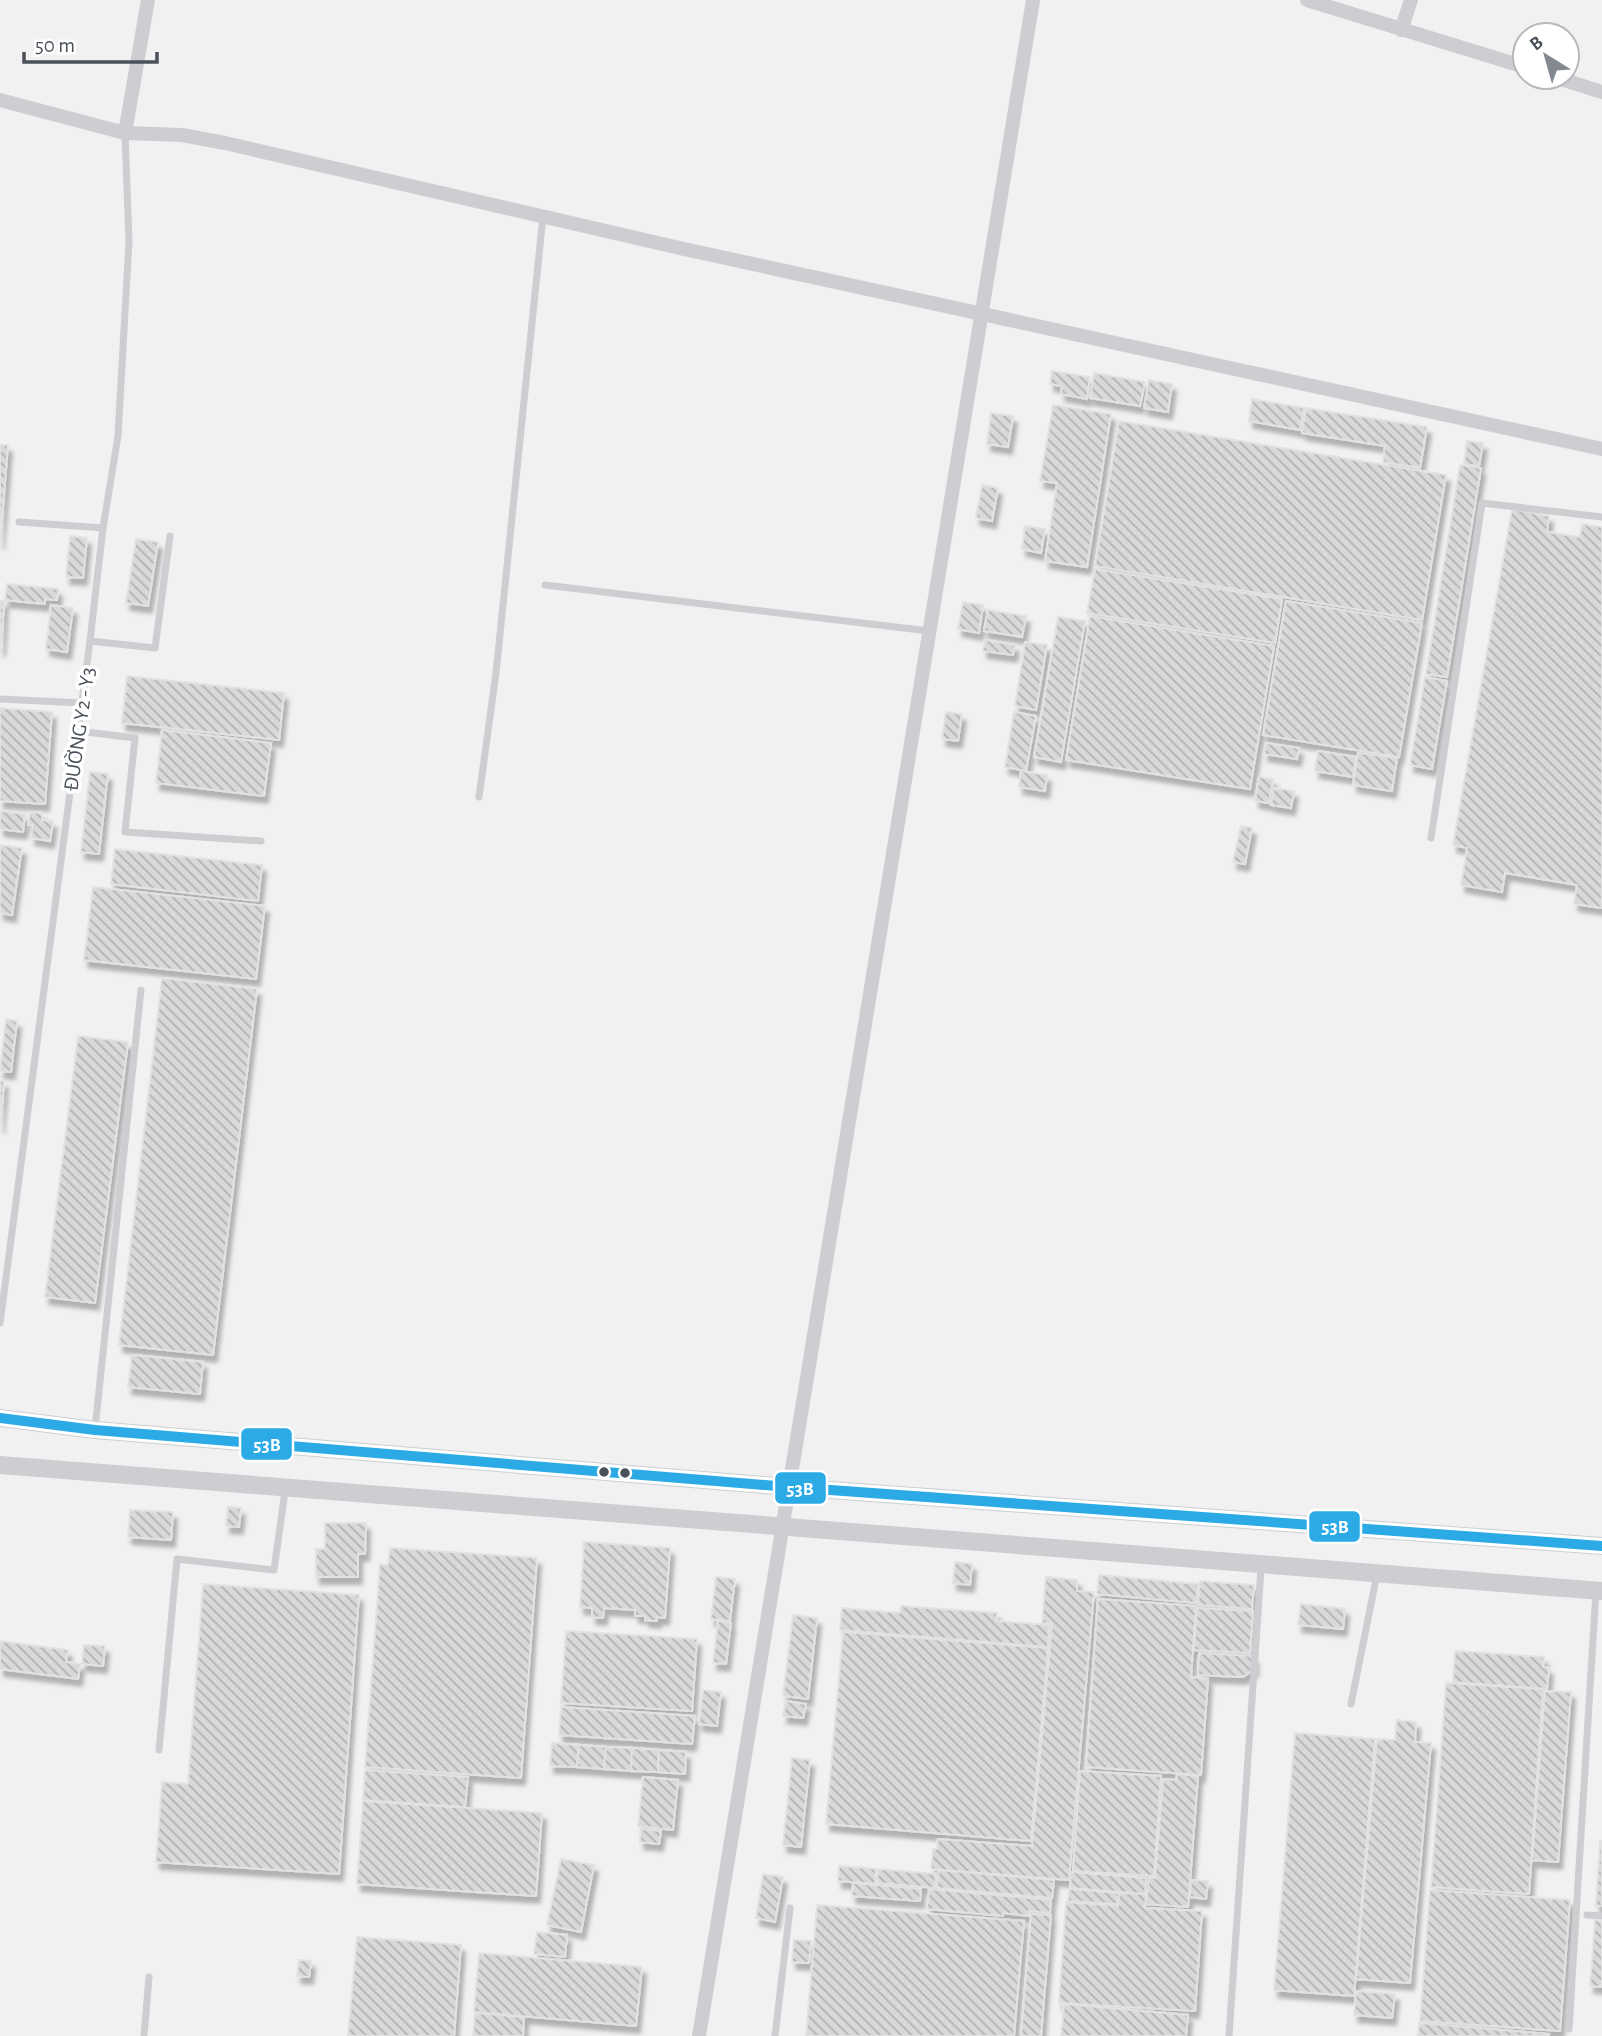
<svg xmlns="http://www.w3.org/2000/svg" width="1602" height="2036" viewBox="0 0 1602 2036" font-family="'Alegreya Sans',sans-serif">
<defs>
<pattern id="building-back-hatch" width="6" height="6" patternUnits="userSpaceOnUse" patternTransform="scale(1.75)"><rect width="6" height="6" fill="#d9d9da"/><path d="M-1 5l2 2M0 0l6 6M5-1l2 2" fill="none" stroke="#b2b2b4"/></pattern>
<filter id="shadow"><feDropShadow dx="4" dy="7" stdDeviation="2" flood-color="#0004"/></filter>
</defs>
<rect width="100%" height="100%" fill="#f1f1f1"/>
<!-- building -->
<g fill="url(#building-back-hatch)" stroke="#e2e2e3" stroke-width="2" filter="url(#shadow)">
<path d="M1052,371L1090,377L1087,399L1061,394L1062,386L1050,384Z"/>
<path d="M1094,373L1145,382L1140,406L1090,398Z"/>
<path d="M1149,380L1172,384L1168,412L1144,408Z"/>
<path d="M1252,399L1304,408L1300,430L1249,421Z"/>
<path d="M1053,405L1111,414L1087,567L1045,561L1057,483L1040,481Z"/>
<path d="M1306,408L1427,427L1420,468L1383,462L1385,446L1302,433Z"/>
<path d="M991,413L1013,416L1008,447L987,444Z"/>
<path d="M1119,421L1446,475L1422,620L1095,566Z"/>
<path d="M1467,441L1483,443L1479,466L1464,464Z"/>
<path d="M0,445H8L0,543Z"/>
<path d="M1460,465L1481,468L1447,677L1426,674Z"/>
<path d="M982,485L998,488L992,521L976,518Z"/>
<path d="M1512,509L1549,516L1547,532L1580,537L1582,524L1602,527V908L1574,904L1577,885L1505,873L1502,892L1461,885L1467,848L1453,845Z"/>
<path d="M1025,526L1045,529L1041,553L1022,549Z"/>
<path d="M70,536L87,538L83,578L66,577Z"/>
<path d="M136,539L158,542L148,606L126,603Z"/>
<path d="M1095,569L1282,599L1275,643L1087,613Z"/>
<path d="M7,584L58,589L57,600L45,599V604L5,600Z"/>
<path d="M0,601H4L1,649H0Z"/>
<path d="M1286,601L1422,623L1399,757L1263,735Z"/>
<path d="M963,602L983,605L979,633L958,629Z"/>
<path d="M51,605L73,608L67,652L46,649Z"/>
<path d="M988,610L1026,616L1022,637L984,631Z"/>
<path d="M1090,616L1274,646L1250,789L1066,760Z"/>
<path d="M1058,617L1085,621L1061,762L1034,757Z"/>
<path d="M985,640L1015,645L1013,655L983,651Z"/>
<path d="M1025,642L1047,645L1036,710L1015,706Z"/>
<path d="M127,676L284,693L279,740L122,723Z"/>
<path d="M1425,677L1447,681L1432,769L1410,765Z"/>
<path d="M0,708L52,712L45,804L0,801Z"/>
<path d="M946,712L962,714L958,741L942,739Z"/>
<path d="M1014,712L1036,716L1026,771L1005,767Z"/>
<path d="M162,730L271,743L264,796L156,783Z"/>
<path d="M1266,743L1299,748L1297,759L1264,754Z"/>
<path d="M1318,751L1356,757L1353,777L1315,771Z"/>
<path d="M1358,753L1397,758L1392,791L1353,785Z"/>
<path d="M1021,771L1047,775L1045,791L1019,787Z"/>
<path d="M90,772L108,774L99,854L81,852Z"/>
<path d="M1259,777L1273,779L1269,803L1255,801Z"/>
<path d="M1274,788L1294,791L1291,808L1271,805Z"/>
<path d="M0,811L25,814L23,832L0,829Z"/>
<path d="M30,812L42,813V820L53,821L50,841L31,838L33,825H28Z"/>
<path d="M1241,826L1252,828L1245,864L1233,862Z"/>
<path d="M0,845L22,848L12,915L0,913Z"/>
<path d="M115,849L262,865L258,901L111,884Z"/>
<path d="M93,887L265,906L256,979L84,960Z"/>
<path d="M162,978L257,989L213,1355L119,1345Z"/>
<path d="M6,1019L17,1021L11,1072L0,1071Z"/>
<path d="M78,1036L128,1042L95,1303L45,1297Z"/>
<path d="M0,1081H4L0,1127Z"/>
<path d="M132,1355L203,1362L200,1394L128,1387Z"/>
<path d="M228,1507L241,1508L239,1527L226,1526Z"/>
<path d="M130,1510L173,1512L171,1540L128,1537Z"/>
<path d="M325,1523H366L365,1554H358V1577H316V1549H325Z"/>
<path d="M584,1542L670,1548L665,1618L657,1617V1621L645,1620V1616H635V1610L604,1608L603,1618L592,1617V1608L580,1607Z"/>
<path d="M390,1548L537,1558L521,1778L365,1767L380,1564L388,1565Z"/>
<path d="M955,1562L972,1564L970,1585L953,1583Z"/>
<path d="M1099,1575L1198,1584L1196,1603L1097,1594Z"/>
<path d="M716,1577L735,1579L730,1621L711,1619Z"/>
<path d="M1046,1577L1077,1580V1591L1094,1592L1069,1880L931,1869L933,1849H937L938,1839L1032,1846L1052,1624L1042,1623Z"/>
<path d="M1200,1581L1254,1585L1252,1609L1198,1605Z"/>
<path d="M203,1584L359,1595L339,1874L156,1862L162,1782L188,1784Z"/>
<path d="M1098,1599L1196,1606L1191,1677L1208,1679L1201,1775L1086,1767Z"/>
<path d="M1301,1604L1345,1609L1343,1629L1298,1625Z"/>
<path d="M901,1606L997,1613L996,1621L1049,1625L1048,1647L840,1630L842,1608L900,1613Z"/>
<path d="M1197,1608L1253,1611L1250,1653L1194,1650Z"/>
<path d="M793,1615L817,1618L808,1699L783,1696Z"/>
<path d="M718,1621L731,1623L726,1664L713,1663Z"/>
<path d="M566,1631L697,1639L692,1711L561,1703Z"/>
<path d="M843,1632L1048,1648L1031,1841L826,1824Z"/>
<path d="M0,1641L68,1650L66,1662L80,1664L78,1679L0,1669Z"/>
<path d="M84,1645L105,1646L103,1666L82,1664Z"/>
<path d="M1455,1651L1544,1657L1543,1667L1549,1668L1547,1689L1453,1682Z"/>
<path d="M1199,1653L1254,1656V1669L1243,1677L1198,1675Z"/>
<path d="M1446,1683L1543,1689L1529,1894L1431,1887Z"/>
<path d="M703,1690L721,1692L717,1726L699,1724Z"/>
<path d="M1545,1691L1571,1692L1558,1862L1532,1860Z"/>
<path d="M786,1701L806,1704L803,1718L783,1716Z"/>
<path d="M561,1707L695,1716L692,1744L559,1735Z"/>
<path d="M1397,1720L1416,1722L1415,1742L1431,1743L1410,1983L1356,1979L1377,1739L1395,1740Z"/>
<path d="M1295,1733L1375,1739L1354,1996L1274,1990Z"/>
<path d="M552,1743L579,1745L577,1767L550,1766Z"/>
<path d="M579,1745L606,1747L604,1769L577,1767Z"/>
<path d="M606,1747L632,1748L631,1771L604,1769Z"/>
<path d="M632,1748L659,1750L658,1772L631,1771Z"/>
<path d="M659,1750L686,1752L685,1774L658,1772Z"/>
<path d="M792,1758L810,1760L801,1847L783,1845Z"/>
<path d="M365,1770L468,1777L465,1807L363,1800Z"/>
<path d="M1080,1771L1161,1776L1154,1876L1073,1871Z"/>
<path d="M1177,1774L1198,1776L1188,1907L1146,1904L1149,1877L1155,1878L1163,1779L1176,1780Z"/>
<path d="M643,1777L678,1780L673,1830L638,1826Z"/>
<path d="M363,1801L542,1813L536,1896L357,1884Z"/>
<path d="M641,1829L661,1831L659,1844L640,1842Z"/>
<path d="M1600,1841H1602V1906H1596Z"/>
<path d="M561,1859L594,1865L581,1932L547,1925Z"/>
<path d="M839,1866L876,1869L875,1884L838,1881Z"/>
<path d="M878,1869L936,1874L935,1888L877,1883Z"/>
<path d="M939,1870L1054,1880L1052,1898L937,1888Z"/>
<path d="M1071,1872L1146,1878L1145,1894L1070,1888Z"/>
<path d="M763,1874L783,1877L775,1922L756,1918Z"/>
<path d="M1191,1880L1208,1881L1206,1899L1190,1897Z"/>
<path d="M853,1883L921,1889L920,1901L852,1896Z"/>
<path d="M929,1889L1051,1900L1050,1913L1029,1911V1916L1003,1913V1916L927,1909Z"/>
<path d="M1069,1889L1119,1893L1117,1904L1068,1901Z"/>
<path d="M1430,1890L1570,1900L1560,2031L1420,2021Z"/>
<path d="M1119,1893L1146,1894L1145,1908L1202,1911L1195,2011L1059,2003L1066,1902L1118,1906Z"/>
<path d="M817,1905L1024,1921L1014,2036H806Z"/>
<path d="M1031,1914L1051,1915L1041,2036H1021Z"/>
<path d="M1595,1920L1602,1921V1987L1590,1986Z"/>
<path d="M537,1932L567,1935L565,1957L534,1954Z"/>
<path d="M357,1937L461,1945L454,2036H348Z"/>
<path d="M794,1940L811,1941L809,1963L792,1962Z"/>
<path d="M479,1953L642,1967L636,2026L474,2012Z"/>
<path d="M299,1960L311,1961L309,1977L297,1976Z"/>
<path d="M1356,1991L1395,1994L1392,2018L1354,2015Z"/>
<path d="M1064,2004L1188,2015L1186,2036H1061Z"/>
<path d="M475,2013L524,2017L523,2036H473Z"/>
<path d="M1419,2023L1549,2034L1548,2036H1418Z"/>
</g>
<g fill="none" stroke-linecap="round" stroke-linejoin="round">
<!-- service -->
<g stroke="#ccced1" stroke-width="7">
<path d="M19,522L103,528"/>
<path d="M545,585L929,631"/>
<path d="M90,641L155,648L170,536"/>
<path d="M0,699L82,703"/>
<path d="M78,731L135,738L125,832L261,841"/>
<path d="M479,797L496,673L543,216"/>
<path d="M1431,838L1482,503L1602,517"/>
<path d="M0,1323L90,641L103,528L118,436L129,241L125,134"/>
<path d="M95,1429L141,990"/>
<path d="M1351,1704L1377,1574"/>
<path d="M159,1750L177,1559L274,1570L285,1491"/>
<path d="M1587,1915L1602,1916"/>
<path d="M1569,2029L1596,1591"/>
<path d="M144,2036L149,1977"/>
<path d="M775,2036L790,1908"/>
<path d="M1229,2036L1261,1568"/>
</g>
<!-- minor -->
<g stroke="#ccced1" stroke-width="14">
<path d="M1307,0L1525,67"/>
<path d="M1401,30L1411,0"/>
<path d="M1555,77L1602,92"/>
<path d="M0,100L125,133L182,135L225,143L684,249L1602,449"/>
<path d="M125,133L148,0"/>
<path d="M699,2036L1033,0"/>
</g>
<!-- tertiary -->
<g stroke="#ccced1" stroke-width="18">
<path d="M0,1418L95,1430L789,1487L1602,1546"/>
<path d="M0,1465C534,1511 1068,1553 1602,1591"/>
</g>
<!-- bus-1 casing -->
<g stroke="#fff" stroke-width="16">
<path id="bus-1" d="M0,1418L95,1430L789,1487L1602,1546"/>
</g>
<!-- bus-1 -->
<use href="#bus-1" stroke="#2caae6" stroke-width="10"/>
</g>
<!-- markers -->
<g fill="#4a515a" stroke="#fff" stroke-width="2.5">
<circle cx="604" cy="1472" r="6"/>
<circle cx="625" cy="1473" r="6"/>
</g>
<g text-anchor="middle" stroke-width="7" stroke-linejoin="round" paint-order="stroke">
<!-- street labels -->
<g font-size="21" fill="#4a515a" stroke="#fff">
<text transform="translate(79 729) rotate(-82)" y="7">ĐƯỜNG Y2 - Y3</text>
</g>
</g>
<g stroke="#fff" stroke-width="2.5">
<rect x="240" y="1427" width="53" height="34" rx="7" fill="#2caae6"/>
<rect x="774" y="1471" width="53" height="34" rx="7" fill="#2caae6"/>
<rect x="1308" y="1510" width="53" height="33" rx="7" fill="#2caae6"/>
</g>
<g font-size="19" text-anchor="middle" font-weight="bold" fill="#fff">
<text x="267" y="1451">53B</text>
<text x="800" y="1495">53B</text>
<text x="1335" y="1533">53B</text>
</g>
<!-- north arrow -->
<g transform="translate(1546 56) rotate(323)"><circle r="33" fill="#ffffff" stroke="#b7b9bd" stroke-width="2"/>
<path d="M0-5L12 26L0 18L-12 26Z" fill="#84898f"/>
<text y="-10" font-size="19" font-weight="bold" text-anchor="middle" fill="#4a515a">B</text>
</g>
<!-- scale -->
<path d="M24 52v10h133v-10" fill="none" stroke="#4a515a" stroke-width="3.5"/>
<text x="35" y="52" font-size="21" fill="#4a515a" stroke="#ffffff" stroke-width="5" paint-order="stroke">50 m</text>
</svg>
